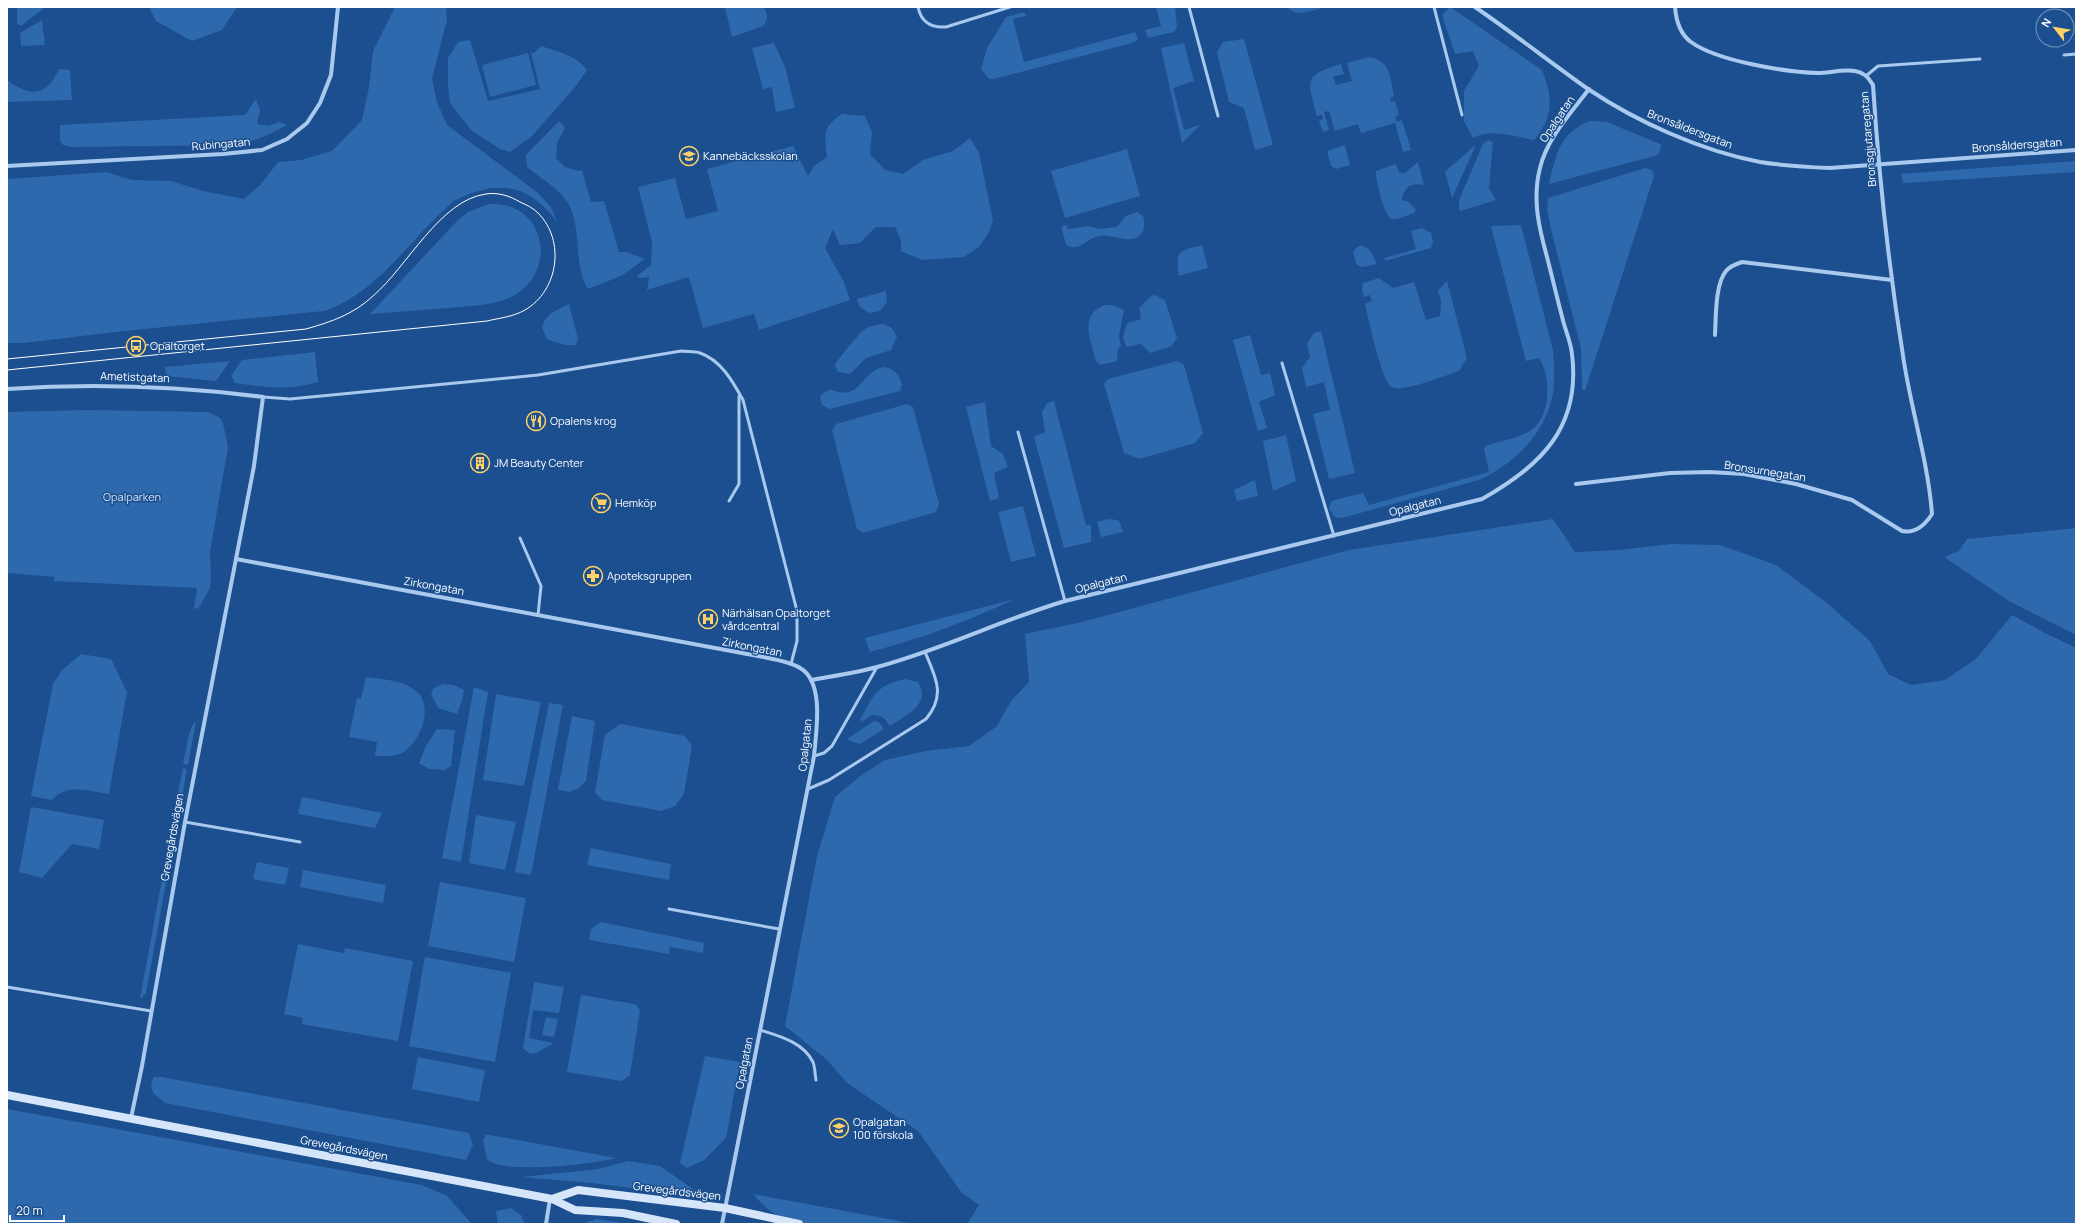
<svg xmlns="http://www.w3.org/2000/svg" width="2083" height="1231" viewBox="0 0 2083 1231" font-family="Manrope,sans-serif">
<rect width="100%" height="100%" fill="#1b4f8f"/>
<!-- green -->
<g fill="#2e69ad">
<path d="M17,7H45L21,26L17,23Z"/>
<path d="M149,7H237L222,30L192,41L156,21Z"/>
<path d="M395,7H446L447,20L432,79L437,102L447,125L538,193L551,207L557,222C528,182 495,180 454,201C411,237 379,293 324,311L115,332L24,343H7V179L106,172L132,180L171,181L203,191L244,199L261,184L278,162L301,160L332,151L362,120L369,87L373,51Z"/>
<path d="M725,7H763C768,13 769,20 763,26L732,37Z"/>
<path d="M1156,7H1175L1177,27L1174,32L1148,38L1145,30L1161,26Z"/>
<path d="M1287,7H1325C1314,10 1296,18 1287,7Z"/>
<path d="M1450,7L1542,70C1553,97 1554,117 1534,140C1514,136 1491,128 1473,138L1464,121V91L1479,66L1473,51L1455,54L1442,15Z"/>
<path d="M1021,13H1025L1026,16L1013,19L1024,62L1135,32L1138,40L1132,43L994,79H989L981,69L987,48L1006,17Z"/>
<path d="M42,20L45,45L21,46L20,33Z"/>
<path d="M1244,39L1273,145L1255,150L1244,108L1229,102L1217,52L1223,42Z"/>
<path d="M470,40L488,101L540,89L531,53H534L541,46C557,51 577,56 587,70L576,86L531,137L510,152L500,149L471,130L450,103L448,85V58L458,42Z"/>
<path d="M774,43L785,67L795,108L776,112L772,87L763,89L752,48Z"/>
<path d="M1184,43L1194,81L1173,88L1184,130L1200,125L1182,143L1161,48Z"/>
<path d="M528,53L536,85L490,97L482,65Z"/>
<path d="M1369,57C1391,60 1390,79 1394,96L1390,98L1391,102L1395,101L1399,115L1395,117L1397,122L1402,120L1411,150L1403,152L1395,123L1361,133L1358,124L1335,131L1329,111L1324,112L1329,130L1323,132L1319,121L1323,119L1322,115L1317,116C1308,80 1302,76 1341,64L1344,74L1333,77L1336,85L1352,81L1347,63Z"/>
<path d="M59,69L70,70L72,100L7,102V80C30,97 46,97 59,69Z"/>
<path d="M256,99L260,110L257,124L268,126L279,122L287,125C269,135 251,143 231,145L71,147L63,145L60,141V125L245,115Z"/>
<path d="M842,114L865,116L872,132L870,154L885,170L903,174L923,160L953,151L970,138L979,153L993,220L989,232L979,247L964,257L922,260L901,251V241L895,227H876L860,243L840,245L833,229L825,248L844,282L850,300L759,330L754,314L703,328L689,277L647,290L649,277L639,278L637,276L651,265L652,242L638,187L675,178L686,219L718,211L707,169L793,146L808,176L815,165L827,157C825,135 821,128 842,114Z"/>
<path d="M559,121L565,128L557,143L556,158L565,167L579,171L582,170L591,202L604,201L619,252H626L645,259L621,276L588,289C574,268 581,233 571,209C564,191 541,179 527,167L526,155Z"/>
<path d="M1590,121L1607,122L1662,145L1658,155L1549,184C1556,155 1559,133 1590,121Z"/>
<path d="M1488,140L1493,142L1489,188L1496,200L1461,211L1459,209V200L1483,144Z"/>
<path d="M1345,145L1350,165L1336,169L1331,166L1327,151Z"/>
<path d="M1474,146L1475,147L1452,198L1445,172Z"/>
<path d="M1127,149L1140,196L1065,218L1051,171Z"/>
<path d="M2076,161V172L1903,183L1901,174Z"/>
<path d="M1418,162L1424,185C1412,183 1406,185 1402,198L1403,201H1408L1416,210L1414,213C1408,215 1398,220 1392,219C1384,217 1375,178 1376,171L1396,164L1399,172L1405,173Z"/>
<path d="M1645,168L1652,170L1654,176L1585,391L1582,389L1581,348L1551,229L1547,210L1548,198Z"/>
<path d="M489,204C548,201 559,276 509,298C490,306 468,306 449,308C422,310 396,312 370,314L458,220L468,212Z"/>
<path d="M1137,212L1143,216C1145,221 1145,226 1143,231C1135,248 1112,233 1098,236C1088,239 1080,249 1070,247L1066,244L1061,227L1066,225L1068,229L1088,226L1099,229L1117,227L1126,216Z"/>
<path d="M1521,225L1553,350C1554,365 1555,379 1553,394C1546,433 1514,464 1479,480L1342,518L1335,517L1329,509L1331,502L1334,500L1363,493L1369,505L1489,472L1484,448L1486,446C1499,441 1516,439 1528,432C1551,420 1552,378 1539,358L1526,361L1491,226Z"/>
<path d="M1422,228L1431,233L1433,242L1431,248L1385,261L1384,258L1416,249L1411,231Z"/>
<path d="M1202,245L1208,268L1178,276C1179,270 1177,265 1178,259C1179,248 1193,248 1202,245Z"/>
<path d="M1361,245L1370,250L1377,264L1362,267L1357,265L1353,253L1356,248Z"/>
<path d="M1379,278L1393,288L1414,282L1426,320L1440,316L1441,301L1438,291L1447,281L1467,358L1459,371C1446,375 1403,393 1392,387C1382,383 1368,317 1365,304L1372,301L1370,295L1364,297L1362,290L1363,283Z"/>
<path d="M886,291L887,302L880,311L869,313L860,307L857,299Z"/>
<path d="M1155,295L1165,300L1177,338L1172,346L1150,353L1141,344L1126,347L1123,337L1127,323L1141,319L1139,308L1151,296Z"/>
<path d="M569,304L578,339L576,345C566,346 557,343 547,339L542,328C545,314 557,310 569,304Z"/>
<path d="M1105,305H1112L1124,310L1119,336L1121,346L1118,349L1117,361L1100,365L1096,361C1091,340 1078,315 1105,305Z"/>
<path d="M883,324L892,328L897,337L891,350L866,358L850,374L838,372L835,366C836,361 860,332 865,329C870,326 877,325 883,324Z"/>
<path d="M1321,331L1355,473L1329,479L1313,414L1330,410L1324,382L1306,387L1302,368L1310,357L1307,344L1314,333Z"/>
<path d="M1250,335L1261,375L1270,373L1275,395L1259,402L1267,428L1258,431L1233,340Z"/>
<path d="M315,352L318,382C286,391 268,387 235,383L231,376L242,360Z"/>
<path d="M230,361L216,381L166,376L165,367Z"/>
<path d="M1177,361L1184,365L1203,433L1195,443L1139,459L1124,453L1104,384L1108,379Z"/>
<path d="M883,367C894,368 899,374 902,384L900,391L830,409L822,405L820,396L830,389C861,403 860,372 883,367Z"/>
<path d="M1054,401L1086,525H1091V542L1064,548L1034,437L1045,432L1042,412L1047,403Z"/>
<path d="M985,402L991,446L1003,454L1008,467L994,473L999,498L990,501L966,407Z"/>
<path d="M907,404L913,407L939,504L936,512L863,533L857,529L832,430L836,424Z"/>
<path d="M87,410L208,412L220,418L223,423L228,447L210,552L211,577L210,588L198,609L194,608L197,588L53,581L55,577L7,573V412Z"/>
<path d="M1286,435L1296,481L1273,491L1263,441Z"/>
<path d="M1255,480L1258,496L1237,501L1234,490Z"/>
<path d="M1023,506L1036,556L1011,562L998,512Z"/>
<path d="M1108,519C1120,520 1119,519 1123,532L1101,537L1097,522Z"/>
<path d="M1553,519L1575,552L1620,550L1671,544L1720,545L1776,565L1827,603L1870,641L1888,674L1911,685L1945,680L1976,659L2012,615L2043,632L2076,648V1224H967L979,1205L962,1193L918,1131L847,1083L826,1059L785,1026L817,856L835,797L863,774L885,760L926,751L969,746L997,726L1011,701L1029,682L1025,634L1082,622L1349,550Z"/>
<path d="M2076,528V635L2009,601L1944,557L1959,551L1967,539Z"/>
<path d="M1015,599C966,622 922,638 870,652L865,638Z"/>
<path d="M81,654L111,659L127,692L109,794C88,791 67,783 52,800L31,796L53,684L62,670Z"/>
<path d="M366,677C382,679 403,680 416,691C435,706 420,743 402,753C394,757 384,756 375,756L377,742L349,737L357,698L361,699Z"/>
<path d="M905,679L918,682C932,704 906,715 890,726C885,718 881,715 872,715L863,721L860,720C874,695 875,686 905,679Z"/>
<path d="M443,684L454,685L464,690L462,701L457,714L438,708L431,694L434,688Z"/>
<path d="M474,687L488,692L461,862L442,858Z"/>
<path d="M496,694L541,702L524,786L483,780Z"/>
<path d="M549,703L563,705L531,875L515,872Z"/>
<path d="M572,716L595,721L586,781L579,788L570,792L558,790Z"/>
<path d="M874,721L879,722L884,729L860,744L852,742L847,739Z"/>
<path d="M196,722L188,765L183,764L189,734L193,724Z"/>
<path d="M620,724L685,736L692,746L684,794L675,806L661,811L602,800L595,792L605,735Z"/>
<path d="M437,729L455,730L451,766L445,770L429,769L419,763L426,746Z"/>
<path d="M183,768L187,769L181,803L176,802Z"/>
<path d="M302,797L382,813L375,828L298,814Z"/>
<path d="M176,806L180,807L172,851L167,850Z"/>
<path d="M31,807L104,820L99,849L72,844L42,878L19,872Z"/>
<path d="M476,815L516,822L505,870L469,863Z"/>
<path d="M591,848L671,864L669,880L587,865Z"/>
<path d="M167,853L171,855L146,993L142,998H140Z"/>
<path d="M257,862L289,868L285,885L253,879Z"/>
<path d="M303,870L386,885L383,903L300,887Z"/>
<path d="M440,882L526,898L514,962L428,946Z"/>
<path d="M601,922L704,943L703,953L670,947L669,954L589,940L591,929Z"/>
<path d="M298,944L344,953L345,948L413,961L398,1041L302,1024L303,1018L284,1014Z"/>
<path d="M425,957L511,973L495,1062L409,1046Z"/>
<path d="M534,982L564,987L559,1013L533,1010L529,1038L554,1043L536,1053L530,1054L523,1048Z"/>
<path d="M581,995L635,1004L640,1010L630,1075L622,1081L567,1072Z"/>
<path d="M546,1017L558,1019L554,1037L542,1035Z"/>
<path d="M705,1056L740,1062L726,1138L704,1160L687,1168L680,1163Z"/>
<path d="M418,1057L485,1070L479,1102L412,1089Z"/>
<path d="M154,1077H161L469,1133L473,1145L466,1160L165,1103L153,1093L151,1085Z"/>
<path d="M7,1109L422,1185L447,1196L472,1224H7Z"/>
<path d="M486,1135H490L616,1158C595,1164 500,1175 487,1159L483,1141Z"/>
<path d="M628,1161L660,1166L696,1191L687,1195L592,1183L521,1177L599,1169Z"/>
<path d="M753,1194L894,1220L913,1224C880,1224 810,1230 781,1217C769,1212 762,1204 753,1194Z"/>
<path d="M511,1208L521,1215L525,1224H498L496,1211Z"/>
<path d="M596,1219L631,1224H582Z"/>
</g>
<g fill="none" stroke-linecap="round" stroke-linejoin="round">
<!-- lane -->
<g stroke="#a9c9ee" stroke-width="3">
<path d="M918,7C921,22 931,28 946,27L1010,7"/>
<path d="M1189,7L1218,116"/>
<path d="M1434,7L1462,115"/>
<path d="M2064,55L2076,54"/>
<path d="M1866,76L1878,66L1980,59"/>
<path d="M1282,363L1334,536"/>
<path d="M263,397L290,399L538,375L681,351C687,352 695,351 700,353C721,360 733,382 743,400L797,611V641L791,664"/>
<path d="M1018,432L1065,601"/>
<path d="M729,501L739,484V396"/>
<path d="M520,538L541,586L538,615"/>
<path d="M814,756L824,753L832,746L877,667"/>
<path d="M808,789L829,780L926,719C946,695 936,678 925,652"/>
<path d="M185,822L300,842"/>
<path d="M669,909L779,929"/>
<path d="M7,987L151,1011"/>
<path d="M760,1030C779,1036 803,1042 813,1062C815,1067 815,1075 816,1080"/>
</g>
<!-- street -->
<g stroke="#a9c9ee" stroke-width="4">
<path d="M1475,7C1513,33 1550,62 1588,89C1637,122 1702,151 1760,162C1784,166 1807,167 1830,168L2076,150"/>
<path d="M7,166L223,154L262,150L287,139L307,123L320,103L331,75L338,7"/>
<path d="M1715,335C1716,318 1715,284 1726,271C1730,266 1736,264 1742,262L1892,280"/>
<path d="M7,389C93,383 177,386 263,397L254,466L185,822L142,1066L131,1118"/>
<path d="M1576,484L1670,473L1709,472L1744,474L1796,484L1852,500L1902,531C1916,534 1925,525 1932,514C1928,462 1912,413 1904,362C1889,270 1879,178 1873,85C1870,81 1868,76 1863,74C1851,67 1831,73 1818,73C1785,72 1717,61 1691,42C1680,34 1676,20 1675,7"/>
<path d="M236,559L758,656C772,659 789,661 800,668C825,682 816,732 814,756L722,1224"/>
<path d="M811,680C833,676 856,673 877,667C941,650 1001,620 1065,601L1482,499C1541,466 1581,427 1572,354C1571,344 1567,334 1564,324C1558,302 1553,280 1547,257C1539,228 1532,199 1540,168C1547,138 1571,113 1589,89"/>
<path d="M546,1224L550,1199"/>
</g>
<!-- secondary -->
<g stroke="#d6e6fa" stroke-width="8">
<path d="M7,1095L552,1199L575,1210L623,1213L676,1224"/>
<path d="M552,1199L578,1190L725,1208L799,1224"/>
</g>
<!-- tram -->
<path stroke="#fff" stroke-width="1" d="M7,359L306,329C331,322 354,314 373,296C407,267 440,200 486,194C498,192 510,196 520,202C527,205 533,208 538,213C566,241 558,291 525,310C513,317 499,318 487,321L7,370"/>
</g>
<!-- icons -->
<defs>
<g id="school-ring" transform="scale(1)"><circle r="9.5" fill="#1b4f8f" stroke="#ffd166" stroke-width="1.5"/><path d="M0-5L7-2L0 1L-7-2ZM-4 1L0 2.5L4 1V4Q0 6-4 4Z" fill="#ffd166"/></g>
<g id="bus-ring" transform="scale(1)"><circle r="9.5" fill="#1b4f8f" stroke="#ffd166" stroke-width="1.5"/><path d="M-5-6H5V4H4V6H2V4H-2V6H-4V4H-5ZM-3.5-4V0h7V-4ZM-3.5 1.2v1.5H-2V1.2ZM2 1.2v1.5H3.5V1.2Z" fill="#ffd166"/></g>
<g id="restaurant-ring" transform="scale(1)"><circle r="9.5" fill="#1b4f8f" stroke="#ffd166" stroke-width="1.5"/><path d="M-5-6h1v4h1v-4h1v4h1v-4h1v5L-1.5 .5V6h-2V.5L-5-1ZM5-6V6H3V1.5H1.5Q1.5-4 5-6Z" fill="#ffd166"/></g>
<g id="building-ring" transform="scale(1)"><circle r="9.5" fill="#1b4f8f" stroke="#ffd166" stroke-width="1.5"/><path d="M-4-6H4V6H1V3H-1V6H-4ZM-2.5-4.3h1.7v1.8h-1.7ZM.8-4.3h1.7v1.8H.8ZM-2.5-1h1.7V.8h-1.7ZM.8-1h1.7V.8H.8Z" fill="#ffd166"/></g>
<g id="supermarket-ring" transform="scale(1)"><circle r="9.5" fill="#1b4f8f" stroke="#ffd166" stroke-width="1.5"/><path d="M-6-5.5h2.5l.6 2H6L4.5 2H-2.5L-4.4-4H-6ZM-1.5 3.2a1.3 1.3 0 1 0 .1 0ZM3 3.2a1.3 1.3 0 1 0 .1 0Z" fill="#ffd166"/></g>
<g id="pharmacy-ring" transform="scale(1)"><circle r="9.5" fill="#1b4f8f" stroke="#ffd166" stroke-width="1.5"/><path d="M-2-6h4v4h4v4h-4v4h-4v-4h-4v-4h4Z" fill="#ffd166"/></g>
<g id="hospital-ring" transform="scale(1)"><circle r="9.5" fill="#1b4f8f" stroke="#ffd166" stroke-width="1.5"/><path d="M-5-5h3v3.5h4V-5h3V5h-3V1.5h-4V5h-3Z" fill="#ffd166"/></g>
</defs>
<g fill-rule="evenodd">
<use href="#school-ring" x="689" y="156"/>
<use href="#bus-ring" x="136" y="346"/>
<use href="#restaurant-ring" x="536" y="421"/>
<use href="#building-ring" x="480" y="463"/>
<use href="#supermarket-ring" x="601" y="503"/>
<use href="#pharmacy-ring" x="593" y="576"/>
<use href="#hospital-ring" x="708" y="619"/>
<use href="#school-ring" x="839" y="1128"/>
</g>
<g text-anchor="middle" stroke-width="3" stroke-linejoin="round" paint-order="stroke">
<!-- street labels -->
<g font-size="11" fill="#fff" stroke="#1b4f8f">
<text transform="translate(1557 119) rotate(-56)" y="4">Opalgatan</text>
<text transform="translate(1690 129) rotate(21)" y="4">Bronsåldersgatan</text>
<text transform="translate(1868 139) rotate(-95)" y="4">Bronsgjutaregatan</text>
<text transform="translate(221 144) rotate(-5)" y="4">Rubingatan</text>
<text transform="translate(2017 145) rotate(-4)" y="4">Bronsåldersgatan</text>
<text transform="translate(135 377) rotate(2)" y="4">Ametistgatan</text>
<text transform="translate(1765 471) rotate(9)" y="4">Bronsurnegatan</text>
<text transform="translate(1415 506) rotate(-14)" y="4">Opalgatan</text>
<text transform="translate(1101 583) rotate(-14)" y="4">Opalgatan</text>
<text transform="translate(434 586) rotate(10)" y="4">Zirkongatan</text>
<text transform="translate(752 647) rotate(11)" y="4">Zirkongatan</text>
<text transform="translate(805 745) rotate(-84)" y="4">Opalgatan</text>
<text transform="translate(172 837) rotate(-80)" y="4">Grevegårdsvägen</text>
<text transform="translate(744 1063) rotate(-79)" y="4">Opalgatan</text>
<text transform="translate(344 1148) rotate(11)" y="4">Grevegårdsvägen</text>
<text transform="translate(677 1191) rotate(7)" y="4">Grevegårdsvägen</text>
</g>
<!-- poi labels -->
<g font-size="11" fill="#fff" stroke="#1b4f8f" text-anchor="start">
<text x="703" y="160">Kannebäcksskolan</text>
<text x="150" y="350">Opaltorget</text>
<text x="550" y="425">Opalens krog</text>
<text x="494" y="467">JM Beauty Center</text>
<text x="615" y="507">Hemköp</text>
<text x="607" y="580">Apoteksgruppen</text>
<text x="722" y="617">Närhälsan Opaltorget<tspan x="722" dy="13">vårdcentral</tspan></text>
<text x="853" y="1126">Opalgatan<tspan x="853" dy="13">100 förskola</tspan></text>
</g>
<!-- park labels -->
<g font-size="11" fill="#cfe3fa" stroke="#1b4f8f">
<text x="132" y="501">Opalparken</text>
</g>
</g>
<!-- border -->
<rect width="2083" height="1231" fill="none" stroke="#ffffff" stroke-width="16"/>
<!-- north arrow -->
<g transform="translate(2055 28) rotate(301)"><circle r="19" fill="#1b4f8f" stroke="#7695bc"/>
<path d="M0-3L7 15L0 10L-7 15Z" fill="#ffd166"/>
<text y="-6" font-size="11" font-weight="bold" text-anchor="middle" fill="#ffffff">N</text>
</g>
<!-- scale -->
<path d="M10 1215v6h54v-6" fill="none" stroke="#ffffff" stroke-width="2"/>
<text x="16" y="1215" font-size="12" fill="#ffffff" stroke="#1b4f8f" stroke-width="3" paint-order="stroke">20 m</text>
</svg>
